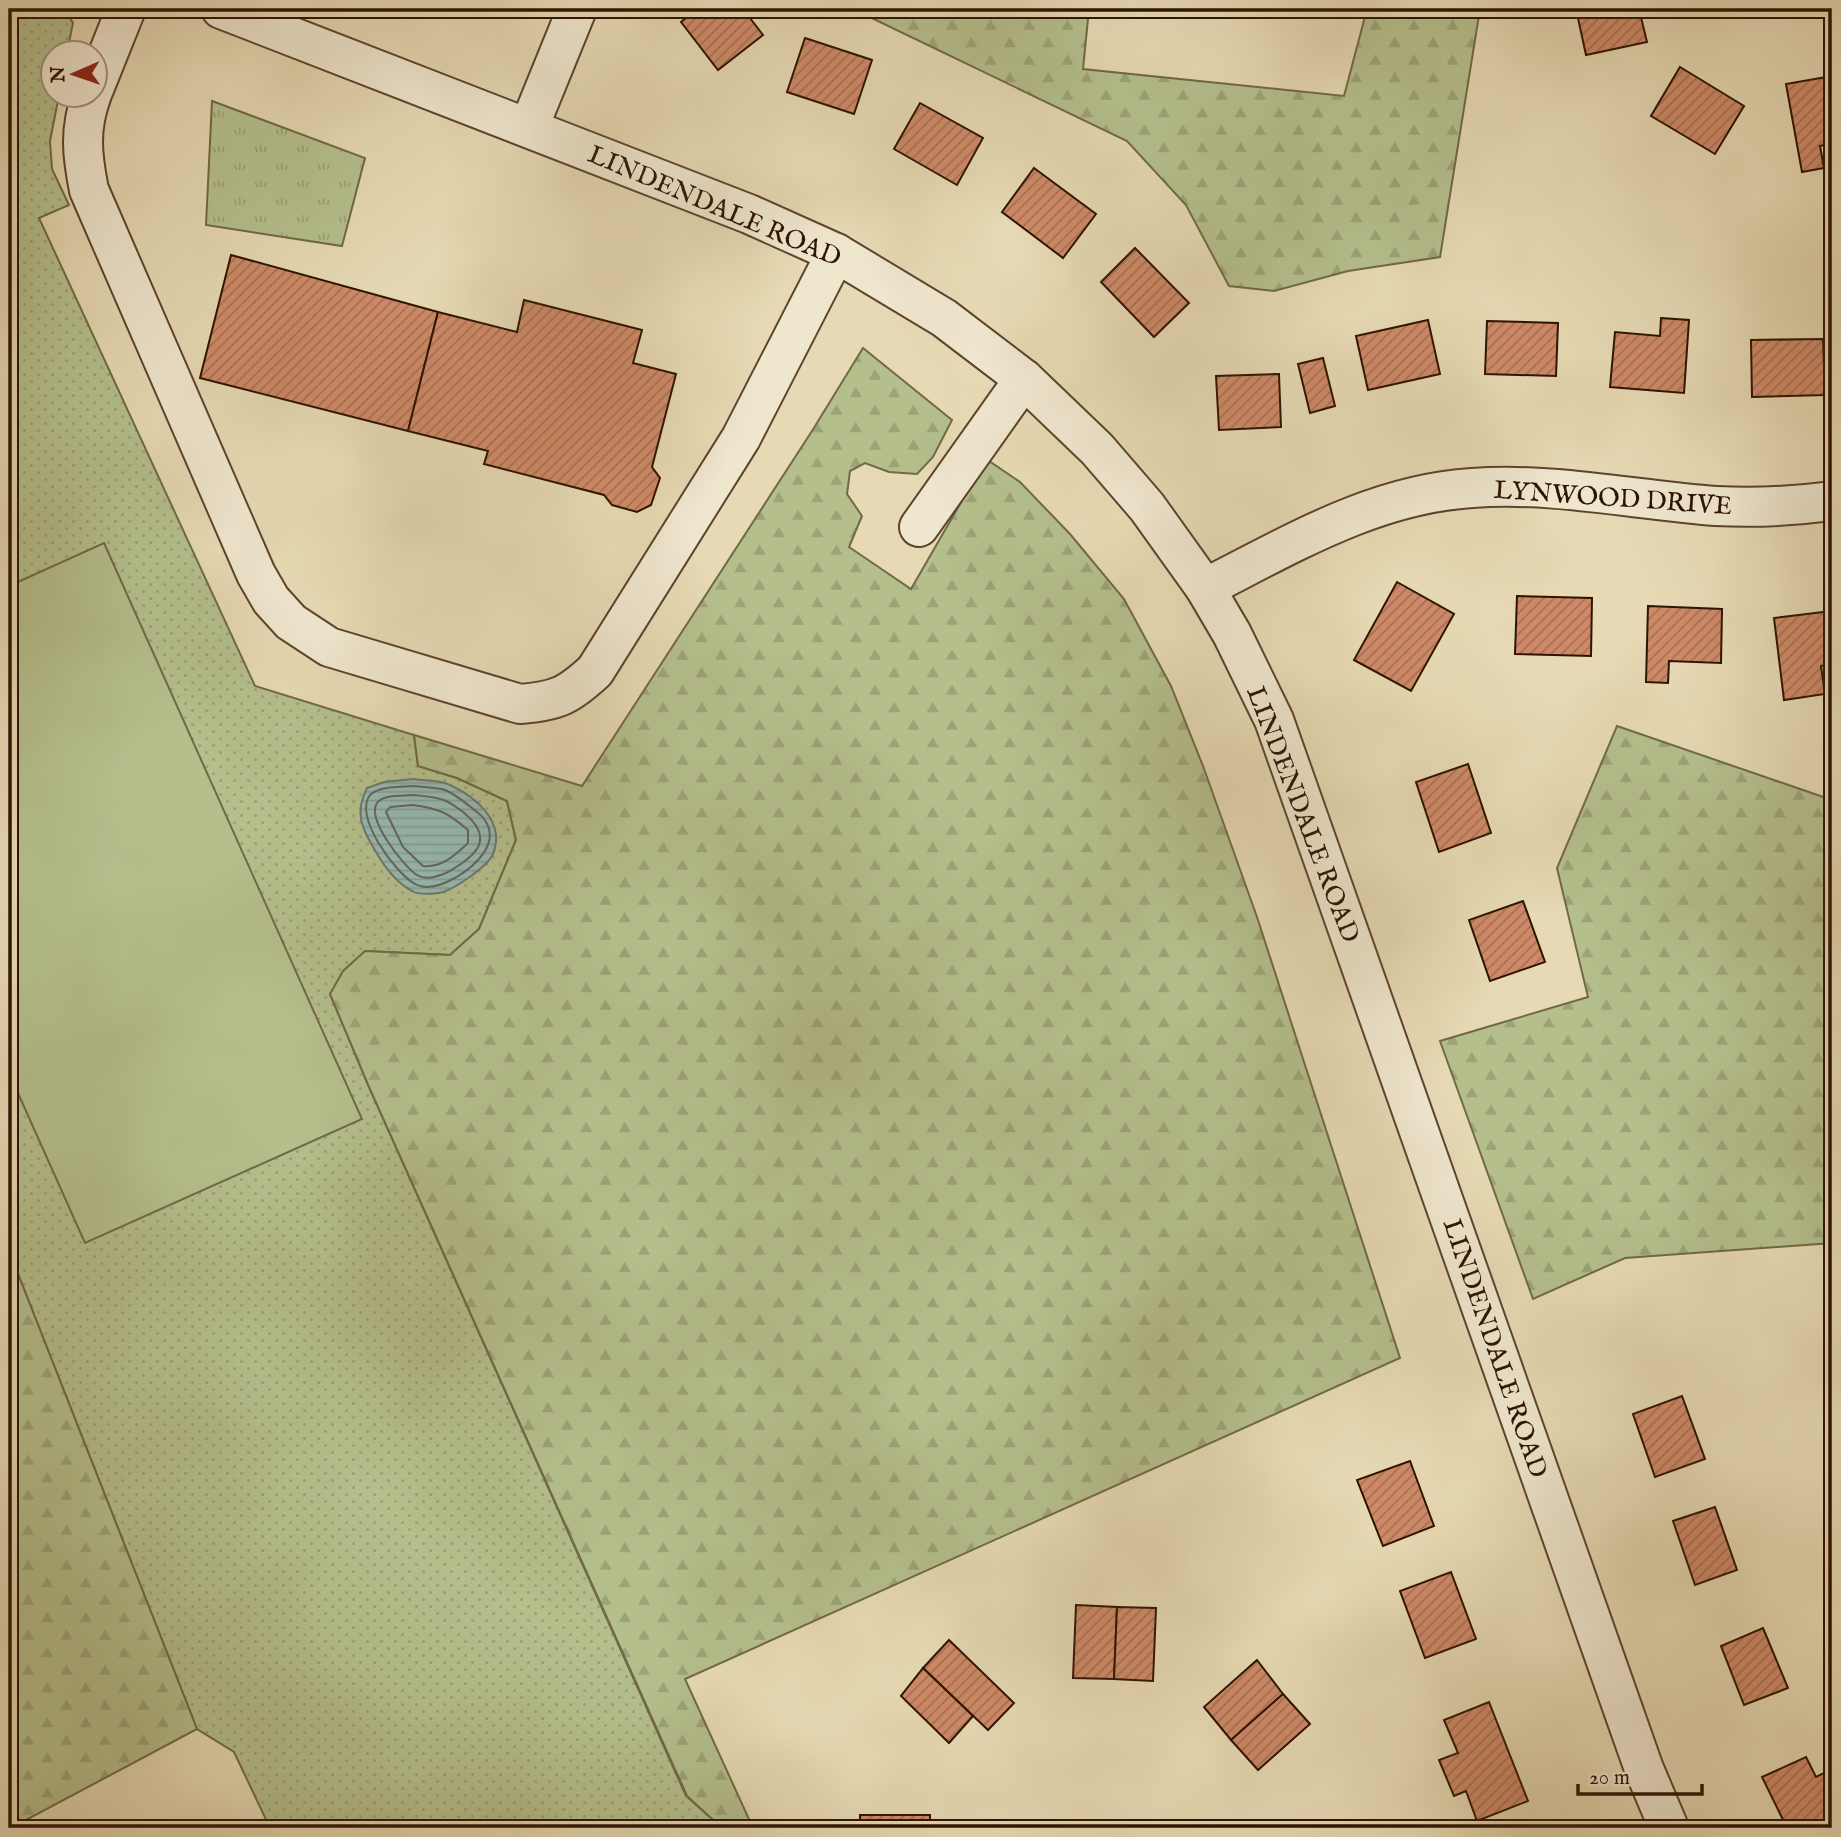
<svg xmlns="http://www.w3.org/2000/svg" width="1841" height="1837" viewBox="0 0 1841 1837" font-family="'IM FELL English',serif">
<defs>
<pattern id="grass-dots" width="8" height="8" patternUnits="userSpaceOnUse" patternTransform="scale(1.75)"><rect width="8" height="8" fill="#b4bf8c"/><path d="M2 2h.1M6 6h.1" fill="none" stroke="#9ba377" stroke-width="1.8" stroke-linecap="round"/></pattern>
<pattern id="forest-firs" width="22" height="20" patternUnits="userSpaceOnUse" patternTransform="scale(1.75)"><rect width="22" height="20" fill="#b4bf8c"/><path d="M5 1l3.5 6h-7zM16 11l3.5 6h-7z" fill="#9ba377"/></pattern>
<pattern id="park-tufts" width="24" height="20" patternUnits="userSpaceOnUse" patternTransform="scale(1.75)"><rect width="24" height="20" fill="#b4bf8c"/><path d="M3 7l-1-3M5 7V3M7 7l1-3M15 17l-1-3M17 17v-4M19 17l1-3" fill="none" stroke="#9ba377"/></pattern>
<pattern id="water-rules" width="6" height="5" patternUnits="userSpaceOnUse" patternTransform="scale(1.75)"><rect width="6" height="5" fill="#97b9b3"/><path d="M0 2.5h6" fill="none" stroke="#829e98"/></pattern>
<pattern id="building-hatch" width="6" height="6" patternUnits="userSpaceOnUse" patternTransform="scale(1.75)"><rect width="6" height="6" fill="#ce8a68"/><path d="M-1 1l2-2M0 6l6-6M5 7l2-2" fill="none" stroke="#a87053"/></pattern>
</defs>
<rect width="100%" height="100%" fill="#e6d9b3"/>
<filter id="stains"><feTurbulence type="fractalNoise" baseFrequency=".00286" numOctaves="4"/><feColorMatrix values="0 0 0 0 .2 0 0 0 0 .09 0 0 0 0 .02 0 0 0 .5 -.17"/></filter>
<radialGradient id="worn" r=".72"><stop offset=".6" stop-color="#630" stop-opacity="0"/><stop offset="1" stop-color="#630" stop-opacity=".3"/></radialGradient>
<!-- grass -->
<path fill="url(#grass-dots)" stroke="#716947" stroke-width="2" d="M9,9H65L73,23L67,52H52V94L59,95L50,141L52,169L69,205L39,218L255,686L414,735L418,766L457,778L507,801L516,840L479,929L450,955L365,951L330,994L369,1087L686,1796L722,1828H270L234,1752L197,1729L9,1251Z"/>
<!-- forest -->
<g fill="url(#forest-firs)" stroke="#716947" stroke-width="2">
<path d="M853,9H1089L1083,69L1344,96L1367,9H1480L1440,257L1348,271L1274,291L1229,286L1186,205L1127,141Z"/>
<path d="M863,348L952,420L933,457L917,474L889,472L865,463L850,471L847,494L862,516L849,547L911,589L986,459L1020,482L1070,534L1124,599L1171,686L1203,766L1257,917L1400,1358L685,1679L753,1828H722L687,1796L369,1087L330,994L343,971L365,951L450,955L479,929L516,840L507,801L457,778L418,766L414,735L582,786L812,431Z"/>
<path d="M1617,726L1832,800V1243L1625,1258L1533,1299L1440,1041L1588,997L1557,868Z"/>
<path d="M9,1251L197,1729L11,1828H9Z"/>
</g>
<!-- park -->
<path fill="url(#park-tufts)" stroke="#716947" stroke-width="2" d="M212,101L365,158L342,246L206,225Z"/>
<!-- pitch -->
<path fill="#b4bf8c" stroke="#716947" stroke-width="2" d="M104,543L362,1119L85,1243L9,1073V586Z"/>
<!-- water -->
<path fill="url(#water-rules)" stroke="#6d776c" stroke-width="2" d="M413,779C425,781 440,780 450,785C476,797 506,822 493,854C488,866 456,888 443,892C436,894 418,895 412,891C397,883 384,866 376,852C362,829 354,813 367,788L384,782Z"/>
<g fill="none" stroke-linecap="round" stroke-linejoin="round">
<!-- shore -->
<g stroke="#62665a" stroke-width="2">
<path d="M413,786C423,787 436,787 445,790C455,794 464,802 472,808C475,811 482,815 484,819C502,843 474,867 455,878C444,884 427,891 415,884C396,874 351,814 371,794C381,786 401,787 413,786Z"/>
<path d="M413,795C422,796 431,796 440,799C448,800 456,807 463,812C495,838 478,855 448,872C439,876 427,881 417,875C404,867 366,819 377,803C383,794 404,796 413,795Z"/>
<path d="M413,805C440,809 447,812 468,830V843C455,855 442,868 423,866L403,847L386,812L390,807Z"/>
</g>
</g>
<!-- building -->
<g fill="url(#building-hatch)" stroke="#2e1302" stroke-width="2">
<path d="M697,9H743L763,35L718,70L681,22Z"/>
<path d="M1576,9H1639L1647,42L1586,55Z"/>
<path d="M805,38L872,60L854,114L787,92Z"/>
<path d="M1680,67L1744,106L1715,154L1651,116Z"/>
<path d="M1832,76V143L1820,146L1824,168L1802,172L1786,84Z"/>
<path d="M920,103L983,138L957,185L894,149Z"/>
<path d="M1034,168L1096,214L1063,258L1002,212Z"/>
<path d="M1135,248L1189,303L1154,337L1101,282Z"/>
<path d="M231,255L438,312L408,431L200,378Z"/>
<path d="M524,300L642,330L633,363L676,374L652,467L660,478L651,505L637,512L612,505L604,495L484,464L488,451L408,431L438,312L517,332Z"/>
<path d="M1661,318L1689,320L1684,393L1610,387L1615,332L1660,336Z"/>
<path d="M1428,320L1440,374L1368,390L1356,336Z"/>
<path d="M1487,321L1558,323L1556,376L1485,374Z"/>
<path d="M1823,339L1825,395L1752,397L1751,340Z"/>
<path d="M1323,358L1335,406L1310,413L1298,364Z"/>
<path d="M1279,374L1281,427L1219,430L1216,376Z"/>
<path d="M1397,582L1454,614L1411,691L1354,660Z"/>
<path d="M1517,596L1592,598L1591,656L1515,654Z"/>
<path d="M1648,606L1722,609L1721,663L1669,661L1668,683L1646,682Z"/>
<path d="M1832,611V664L1821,666L1825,694L1784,700L1774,618Z"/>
<path d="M1468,764L1491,833L1439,852L1416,782Z"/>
<path d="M1523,901L1545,962L1490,981L1469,920Z"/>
<path d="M1682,1396L1705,1459L1655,1477L1633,1414Z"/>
<path d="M1410,1461L1434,1526L1383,1546L1357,1480Z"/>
<path d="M1715,1507L1737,1570L1695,1585L1673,1521Z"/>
<path d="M1451,1572L1476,1639L1425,1658L1400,1591Z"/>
<path d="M1076,1605L1117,1607L1114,1679L1073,1678Z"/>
<path d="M1117,1607L1156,1608L1153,1681L1114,1679Z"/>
<path d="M1763,1628L1788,1688L1744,1705L1721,1646Z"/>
<path d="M949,1640L1014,1703L988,1730L923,1668Z"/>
<path d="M1257,1660L1283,1694L1231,1740L1204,1707Z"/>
<path d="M923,1668L973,1716L949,1743L901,1696Z"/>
<path d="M1283,1694L1310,1724L1258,1770L1231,1740Z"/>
<path d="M1489,1702L1528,1801L1477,1821L1466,1791L1454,1796L1439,1760L1458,1753L1444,1720Z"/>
<path d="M1806,1757L1816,1777L1832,1769V1825L1825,1828H1787L1762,1777Z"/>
<rect x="860" y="1815" width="70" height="13"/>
</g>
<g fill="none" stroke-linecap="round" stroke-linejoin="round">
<!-- minor casing -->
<g stroke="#5c442e" stroke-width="42">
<g id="minor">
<path d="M221,9L749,214L836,253L944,318L1024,379L1097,449L1147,507L1205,588L1232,634L1274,720L1644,1769L1669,1828"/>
<path d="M94,89L126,9"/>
<path d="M92,94C79,129 82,155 89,190L256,574L271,600L291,622L329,647L520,704C557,701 568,696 595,671L741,438L836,253"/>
<path d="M529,127L577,9"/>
<path d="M919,527L1024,379"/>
<path d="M1205,588C1290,545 1374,494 1472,488C1553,482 1635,500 1716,506C1754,508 1794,506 1832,501"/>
</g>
</g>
<!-- minor -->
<use href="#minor" stroke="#efe6ce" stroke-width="38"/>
</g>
<g text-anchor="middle" stroke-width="5" stroke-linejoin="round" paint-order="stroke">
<!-- street labels -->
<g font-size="26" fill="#2e1302" stroke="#efe6ce">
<text transform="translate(715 205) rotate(23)" y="9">LINDENDALE ROAD</text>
<text transform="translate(1613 497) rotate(4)" y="9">LYNWOOD DRIVE</text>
<text transform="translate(1304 814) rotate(69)" y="9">LINDENDALE ROAD</text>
<text transform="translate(1496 1348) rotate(71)" y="9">LINDENDALE ROAD</text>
</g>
</g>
<!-- margin -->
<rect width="1841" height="1837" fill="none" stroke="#e6d9b3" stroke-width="35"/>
<rect x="10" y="10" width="1820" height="1816" fill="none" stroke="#2e1302" stroke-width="3.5"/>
<rect x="18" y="18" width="1806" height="1802" fill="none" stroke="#2e1302" stroke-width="2"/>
<!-- north arrow -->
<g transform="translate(74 74) rotate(268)"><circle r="33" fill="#efe6ce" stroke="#a2927c" stroke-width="2"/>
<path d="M0-5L12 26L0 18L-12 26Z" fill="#8f2418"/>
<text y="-10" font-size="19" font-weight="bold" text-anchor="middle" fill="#2e1302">N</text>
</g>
<!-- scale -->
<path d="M1578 1784v10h124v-10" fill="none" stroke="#2e1302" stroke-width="3.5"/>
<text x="1589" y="1784" font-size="21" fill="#2e1302" stroke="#efe6ce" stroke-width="5" paint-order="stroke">20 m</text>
<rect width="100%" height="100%" filter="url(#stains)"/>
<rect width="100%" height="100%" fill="url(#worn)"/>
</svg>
